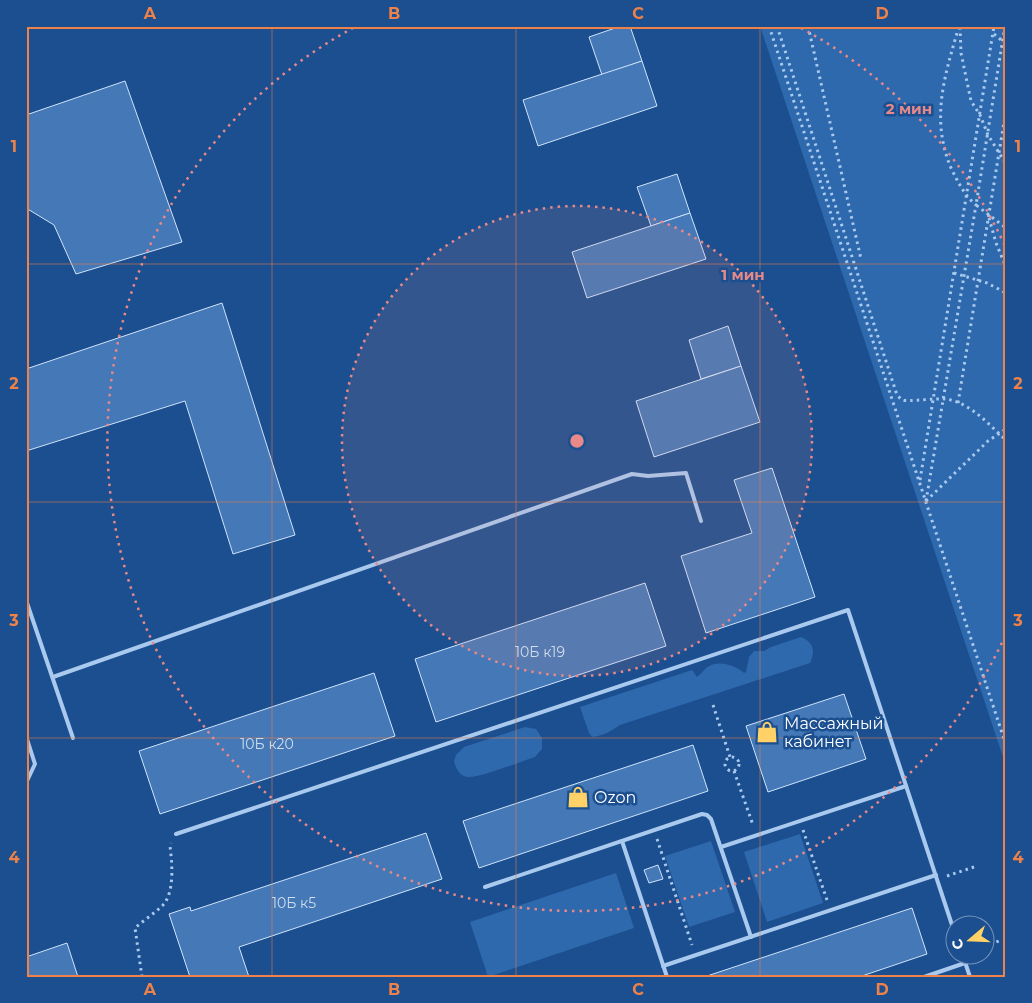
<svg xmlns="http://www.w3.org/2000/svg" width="1032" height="1003" viewBox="0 0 1032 1003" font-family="Montserrat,sans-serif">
<rect width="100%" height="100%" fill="#1b4f8f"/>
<!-- green -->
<g fill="#2e69ad">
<path d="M760,26H1006V766Z"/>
<path d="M801,637C813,642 816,651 810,663L620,725C611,731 603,736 592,737L589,733L580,707L692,670L697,677C701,674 703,671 706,668C717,659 735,665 744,673L746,672L749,657L754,651H764L771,647Z"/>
<path d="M525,727L536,729L542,738V749L535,757C523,761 479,778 469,777C460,777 456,769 454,761L456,755L464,747Z"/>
<path d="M800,834L823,903L767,922L744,852Z"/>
<path d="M711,841L735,912L689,927L665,856Z"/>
<path d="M616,873L634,928L488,977L470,922Z"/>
</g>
<!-- building -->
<g fill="#4478b7" stroke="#cfe3fa">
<path d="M621,26H630L642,61L602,75L589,37Z"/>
<path d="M642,61L657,106L538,146L523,100Z"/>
<path d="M125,81L182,242L76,274L54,225L26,208V115Z"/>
<path d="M677,174L690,213L651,226L637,187Z"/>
<path d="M690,213L706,259L587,298L572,252Z"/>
<path d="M222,303L295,535L233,554L185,401L26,451V369Z"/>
<path d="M728,326L741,366L701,379L689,340Z"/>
<path d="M741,366L760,422L654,457L636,401Z"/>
<path d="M772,468L815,597L706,633L681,556L752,533L734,480Z"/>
<path d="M645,583L666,646L436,722L415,659Z"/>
<path d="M374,673L395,736L160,814L139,751Z"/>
<path d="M844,694L866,759L768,792L746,726Z"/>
<path d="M693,745L708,791L479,868L463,821Z"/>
<path d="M426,833L442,879L239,947L249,977H190L169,914L190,907L191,911Z"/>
<path d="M658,865L663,879L649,883L644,870Z"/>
<path d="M912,908L927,954L859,977H704Z"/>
<path d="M67,943L78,977H26V957Z"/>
</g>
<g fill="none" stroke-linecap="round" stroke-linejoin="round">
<!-- path -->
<g stroke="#a9c9ee" stroke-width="3" stroke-dasharray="2.5 4" stroke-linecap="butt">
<path d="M769,26L1006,745"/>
<path d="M777,26L896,392C898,396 900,399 903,400C907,402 936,398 946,399C971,403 988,424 1006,440"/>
<path d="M808,26L861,259"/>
<path d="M1005,26L976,205L1006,228"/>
<path d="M960,27L961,53L971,101L980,115L988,135L1006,164"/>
<path d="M994,34L1006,44"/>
<path d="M989,218L996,243L1006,267"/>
<path d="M954,273L987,283L1006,293"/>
<path d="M958,403L1006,110"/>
<path d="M920,480L994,26"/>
<path d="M926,501L976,205C964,195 958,182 951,168C930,118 945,75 959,26"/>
<path d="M926,501L988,441L1006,429"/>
<path d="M713,705L730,757"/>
<circle cx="732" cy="764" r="7"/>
<path d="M734,771L753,825"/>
<path d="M803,830L827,900"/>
<path d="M657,839L692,945"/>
<path d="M947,876L977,866"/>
<path d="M984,946L1002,940"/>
<path d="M142,977L135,928C144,920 155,913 163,905C175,892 172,862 170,846L171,843"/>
</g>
<!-- lane -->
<g stroke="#a9c9ee" stroke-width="4">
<path d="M26,600L73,738"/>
<path d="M53,677L632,474L648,476L686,473L701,521"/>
<path d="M26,736L35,764L26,783"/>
<path d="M176,834L848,610L954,931"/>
<path d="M622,841L667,977"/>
<path d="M721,847L906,786"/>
<path d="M485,887L702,814L707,815L711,819L751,937"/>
<path d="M963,956L970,977"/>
<path d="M663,966L936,875"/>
<path d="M924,977L965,963"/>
</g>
</g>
<!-- grid -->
<path fill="none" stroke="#ee8249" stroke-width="1" stroke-opacity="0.55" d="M272,26V977M516,26V977M760,26V977M26,264H1006M26,502H1006M26,738H1006"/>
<!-- distance rings -->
<circle cx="577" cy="441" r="235" fill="#e88989" fill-opacity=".12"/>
<g fill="none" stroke="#e88989" stroke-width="2.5" stroke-dasharray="2.5 5">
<circle cx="577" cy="441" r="235"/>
<path d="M1005 636A470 470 0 1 1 353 28M801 28A470 470 0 0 1 1005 246"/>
</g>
<!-- icons -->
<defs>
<g id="shop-bare" transform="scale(1.725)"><path d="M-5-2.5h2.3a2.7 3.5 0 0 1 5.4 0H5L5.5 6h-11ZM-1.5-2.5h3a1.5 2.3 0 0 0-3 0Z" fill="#ffd166" stroke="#1b4f8f" stroke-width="2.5" paint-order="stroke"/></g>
</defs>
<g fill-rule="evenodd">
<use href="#shop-bare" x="767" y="732"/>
<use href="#shop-bare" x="578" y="797"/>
</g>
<g text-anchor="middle" stroke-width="5" stroke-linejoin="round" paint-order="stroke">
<!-- number labels -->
<g font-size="14" fill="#d0dded">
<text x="540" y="657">10Б к19</text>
<text x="267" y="749">10Б к20</text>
<text x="294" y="908">10Б к5</text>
</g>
<!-- poi labels -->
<g font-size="16" fill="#fff" stroke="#1b4f8f" text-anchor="start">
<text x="784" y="729">Массажный<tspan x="784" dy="18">кабинет</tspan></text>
<text x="594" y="803">Ozon</text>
</g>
</g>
<circle cx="577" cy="441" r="8" fill="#e88989" stroke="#1b4f8f" stroke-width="2.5"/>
<g font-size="15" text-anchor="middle" font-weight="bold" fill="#e88989" stroke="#1b4f8f" stroke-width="5" stroke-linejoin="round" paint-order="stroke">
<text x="909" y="114">2 мин</text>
<text x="743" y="280">1 мин</text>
</g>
<!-- border -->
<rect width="1032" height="1003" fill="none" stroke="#1b4f8f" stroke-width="55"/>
<!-- north arrow -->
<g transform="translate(970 940) rotate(251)"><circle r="24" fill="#1b4f8f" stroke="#7695bc"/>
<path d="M0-4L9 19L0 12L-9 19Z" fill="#ffd166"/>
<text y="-8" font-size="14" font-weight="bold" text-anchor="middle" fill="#ffffff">С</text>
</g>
<rect x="28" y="28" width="976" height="948" fill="none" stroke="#ee8249" stroke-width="2"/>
<g font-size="16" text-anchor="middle" font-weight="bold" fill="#ee8249">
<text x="150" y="19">A</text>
<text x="394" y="19">B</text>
<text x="638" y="19">C</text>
<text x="882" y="19">D</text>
<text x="14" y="152">1</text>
<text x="1018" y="152">1</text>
<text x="14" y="389">2</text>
<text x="1018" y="389">2</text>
<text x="14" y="626">3</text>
<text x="1018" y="626">3</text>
<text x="14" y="863">4</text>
<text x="1018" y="863">4</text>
<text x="150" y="995">A</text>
<text x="394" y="995">B</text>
<text x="638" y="995">C</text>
<text x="882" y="995">D</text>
</g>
</svg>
